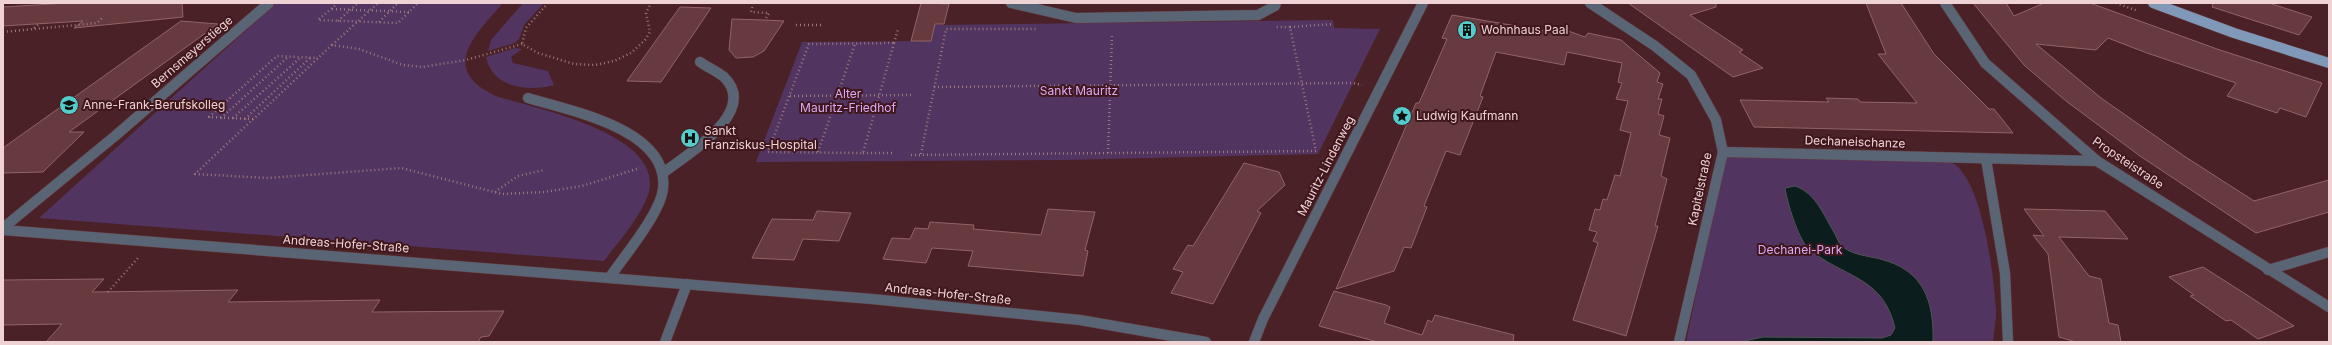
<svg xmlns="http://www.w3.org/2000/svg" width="2332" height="345" viewBox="0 0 2332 345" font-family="Inter,sans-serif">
<rect width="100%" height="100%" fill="#4a2126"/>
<!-- green -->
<g fill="#523460">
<path d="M276,3H503C475,35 438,69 496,96C533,108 668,134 648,195C640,218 619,241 604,261L39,218Z"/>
<path d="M523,3H544L524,25L519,39L515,43L488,51L491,40Z"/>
<path d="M1333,20L1334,28L1380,29L1318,154L1067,160L756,162L802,42L931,41L935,25Z"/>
<path d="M515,48L522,49L511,57L513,63L548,71L554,85C529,92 492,88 486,57Z"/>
<path d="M1729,156L1951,162C1983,178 1994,278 1996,311C1996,321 1994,332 1993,342H1686L1724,160Z"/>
</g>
<!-- water -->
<path fill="#0b1d1c" stroke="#4f5353" d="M1795,186C1816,193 1824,216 1835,234C1837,238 1839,244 1843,247C1853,255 1868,256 1880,259C1924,270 1934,301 1933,342H1740L1763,337L1882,338L1891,335L1895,328C1883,275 1842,278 1808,248C1798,238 1787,202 1785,188Z"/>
<!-- building -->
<g fill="#673a3f" stroke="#936367">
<path d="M68,3H182L183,17L74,28L83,21L3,26V7Z"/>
<path d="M921,3L949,4L944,24H935L931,41H911Z"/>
<path d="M1628,3H1716V7L1690,15L1743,50L1739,52L1763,68L1733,77Z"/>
<path d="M1866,3H1901L1934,54L1989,109H1994L2013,133L1754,127L1740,100L1829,102L1826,98L1858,99L1860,102L1917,103L1878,54H1886Z"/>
<path d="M1973,3H2006L2014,16L2044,3H2090L2217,49L2322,83L2306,117L2280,108L2277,113L2227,96L2236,83L2147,53L2108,38L2096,50L2036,44L2101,98L2184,156L2254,201L2329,180V212L2256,233L2140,156L2066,101L2024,65Z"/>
<path d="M2213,3H2269L2312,17L2299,35L2212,7Z"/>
<path d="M680,7L711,8L661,82L627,81Z"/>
<path d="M1452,15L1552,32L1563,29L1585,37L1588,33L1621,40L1660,73L1657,82L1663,84L1658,99H1662L1658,114L1664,116L1659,135L1670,138L1661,176L1667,179L1655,226H1658L1626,336L1573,320L1598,243L1593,241L1597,232L1589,230L1595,209L1600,210L1603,199L1607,200L1615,175L1620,176L1631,133L1620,130L1628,101L1616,99L1622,83L1618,82L1622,63L1567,52L1564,65L1496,52L1480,96L1483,97L1460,155L1446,151L1424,206L1427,207L1411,248L1404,247L1394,271L1336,289L1416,103H1419L1447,39L1442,38Z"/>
<path d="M732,19L764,20L784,21L764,51L753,57L736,58L729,50Z"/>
<path d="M181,21L218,24L69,132H84L43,172L3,173V148Z"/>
<path d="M1244,163L1279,172L1285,185L1257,211L1261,213L1213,304L1171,293L1183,272L1173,269L1188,245L1193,246Z"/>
<path d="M1048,209L1095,212L1085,250L1088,251L1083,276L968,266L973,251L932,248L926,263L883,259L892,238L910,239L915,228L928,229L930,222L974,225L973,229L1041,235Z"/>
<path d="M2024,209L2105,211L2128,239L2059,237L2089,276L2101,279L2109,323L2118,325L2121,342H2076L2059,337L2048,254L2033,235L2044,236Z"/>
<path d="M817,211L851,213L839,241L803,239L794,260L752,258L772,219L813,220Z"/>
<path d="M2203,267L2247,295L2294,326L2258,339L2231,320L2226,321L2190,296L2194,295L2169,277Z"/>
<path d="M104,279L92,292L238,290L228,302L380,300L372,312L504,311L489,336L481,337L478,342H46L62,324L3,325V280Z"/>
<path d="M1334,291L1386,305L1390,307L1384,323L1422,335L1428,320L1432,322L1435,315L1514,335L1513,342H1378L1319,326Z"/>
</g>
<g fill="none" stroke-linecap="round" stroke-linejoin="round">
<!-- minor casing -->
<g stroke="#643d42" stroke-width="11">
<g id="minor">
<path d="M1011,3L1076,18L1258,15L1275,6L1276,3"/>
<path d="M1590,3L1655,46L1691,75L1716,120L1723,152L1679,342"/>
<path d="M1945,3L1985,63L2097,161L2329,307"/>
<path d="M528,98C570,111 670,129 663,189C660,214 625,255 610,277"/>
<path d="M1723,152L2097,161"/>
<path d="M1986,159L2005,273L2008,342"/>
<path d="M663,173C686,155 760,112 724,77C717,71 707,67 700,62"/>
<path d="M3,228L115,136L269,3"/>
<path d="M3,230L872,299L1080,320L1206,342"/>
<path d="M2268,270L2329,252"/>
<path d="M665,342L687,284"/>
<path d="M1254,342L1263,319L1423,3"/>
</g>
</g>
<!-- major casing -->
<g stroke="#643d42" stroke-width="11">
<path id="major" d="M2153,3L2234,33L2329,63"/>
</g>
<!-- path -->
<g stroke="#9b787b" stroke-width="2.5" stroke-dasharray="1 3" stroke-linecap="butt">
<path d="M338,3L318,20L398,23L418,3"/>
<path d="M548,3L526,28L522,44L538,53L574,64L595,65L614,61L631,53L645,40L650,32L646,13L651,3"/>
<path d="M753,3L751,12L769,13L765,20"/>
<path d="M2116,3L2138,11"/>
<path d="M332,9L409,12"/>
<path d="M338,21L358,3"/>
<path d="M379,22L398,3"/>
<path d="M796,25H822"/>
<path d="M1290,27L1333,24"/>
<path d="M34,28L39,24"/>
<path d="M3,32L97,23L102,18"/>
<path d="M894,43L863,153L768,152L809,44Z"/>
<path d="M894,43L898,29"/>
<path d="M522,44L466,60L422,67L403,65L359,49L332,45L195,174L268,178L401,168L502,194L544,192L582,186L640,168"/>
<path d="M332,45L378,3"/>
<path d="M934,87L1353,83L1362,85"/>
<path d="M790,96L914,95"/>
<path d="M221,118L288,57"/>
<path d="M233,118L300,58"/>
<path d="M245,119L310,58"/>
<path d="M253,119L209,117L277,56L318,58"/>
<path d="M818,152L855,44"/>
<path d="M863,153H895"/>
<path d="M1108,153L1112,35"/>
<path d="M921,154L946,29H1036"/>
<path d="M911,155L1316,151L1290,27H1275"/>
<path d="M495,192L518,176L544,170"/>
<path d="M108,292L138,258"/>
</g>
<!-- minor -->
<use href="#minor" stroke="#596574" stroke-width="10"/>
<!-- major -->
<use href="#major" stroke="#8099b8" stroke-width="10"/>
</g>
<!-- icons -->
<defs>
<g id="building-disc" transform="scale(1)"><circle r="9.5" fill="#53cdcb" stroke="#3f171c"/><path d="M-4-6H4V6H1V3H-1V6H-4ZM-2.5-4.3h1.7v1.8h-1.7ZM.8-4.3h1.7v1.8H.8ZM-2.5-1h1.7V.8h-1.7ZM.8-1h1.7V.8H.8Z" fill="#111"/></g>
<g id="school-disc" transform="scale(1)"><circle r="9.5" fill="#53cdcb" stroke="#3f171c"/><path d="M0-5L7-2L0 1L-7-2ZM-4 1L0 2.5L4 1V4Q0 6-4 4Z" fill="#111"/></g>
<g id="sight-disc" transform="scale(1)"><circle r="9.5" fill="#53cdcb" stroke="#3f171c"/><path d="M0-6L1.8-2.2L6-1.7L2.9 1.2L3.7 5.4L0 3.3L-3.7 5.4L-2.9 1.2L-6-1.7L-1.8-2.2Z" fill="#111"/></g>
<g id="hospital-disc" transform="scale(1)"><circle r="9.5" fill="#53cdcb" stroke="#3f171c"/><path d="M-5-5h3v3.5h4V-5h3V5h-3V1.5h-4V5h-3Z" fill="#111"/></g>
</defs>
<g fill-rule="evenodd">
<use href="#building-disc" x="1467" y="30"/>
<use href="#school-disc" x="69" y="105"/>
<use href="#sight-disc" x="1402" y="116"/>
<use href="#hospital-disc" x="690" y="138"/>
</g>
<g text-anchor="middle" stroke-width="4" stroke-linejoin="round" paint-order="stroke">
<!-- poi labels -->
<g font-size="12" fill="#efd2d4" stroke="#3f171c" text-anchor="start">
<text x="1481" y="34">Wohnhaus Paal</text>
<text x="83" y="109">Anne-Frank-Berufskolleg</text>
<text x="1416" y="120">Ludwig Kaufmann</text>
<text x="704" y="135">Sankt<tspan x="704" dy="14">Franziskus-Hospital</tspan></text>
</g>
<!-- street labels -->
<g font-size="12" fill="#efd2d4" stroke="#3f171c">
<text transform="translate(192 52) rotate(-41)" y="4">Bernsmeyerstiege</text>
<text transform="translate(1855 142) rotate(2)" y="4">Dechaneischanze</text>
<text transform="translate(2128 163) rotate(34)" y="4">Propsteistraße</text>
<text transform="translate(1326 166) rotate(-63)" y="4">Mauritz-Lindenweg</text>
<text transform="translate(1700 189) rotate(-78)" y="4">Kapitelstraße</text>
<text transform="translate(346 244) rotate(4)" y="4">Andreas-Hofer-Straße</text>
<text transform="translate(948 294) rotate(6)" y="4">Andreas-Hofer-Straße</text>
</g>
<!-- park labels -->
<g font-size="12" fill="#ddaaf7" stroke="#3f171c">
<text x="1079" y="95">Sankt Mauritz</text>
<text x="848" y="98">Alter<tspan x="848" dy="14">Mauritz-Friedhof</tspan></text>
<text x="1800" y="254">Dechanei-Park</text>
</g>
</g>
<!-- border -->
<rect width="2332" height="345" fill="none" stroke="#efd2d4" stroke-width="8"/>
</svg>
